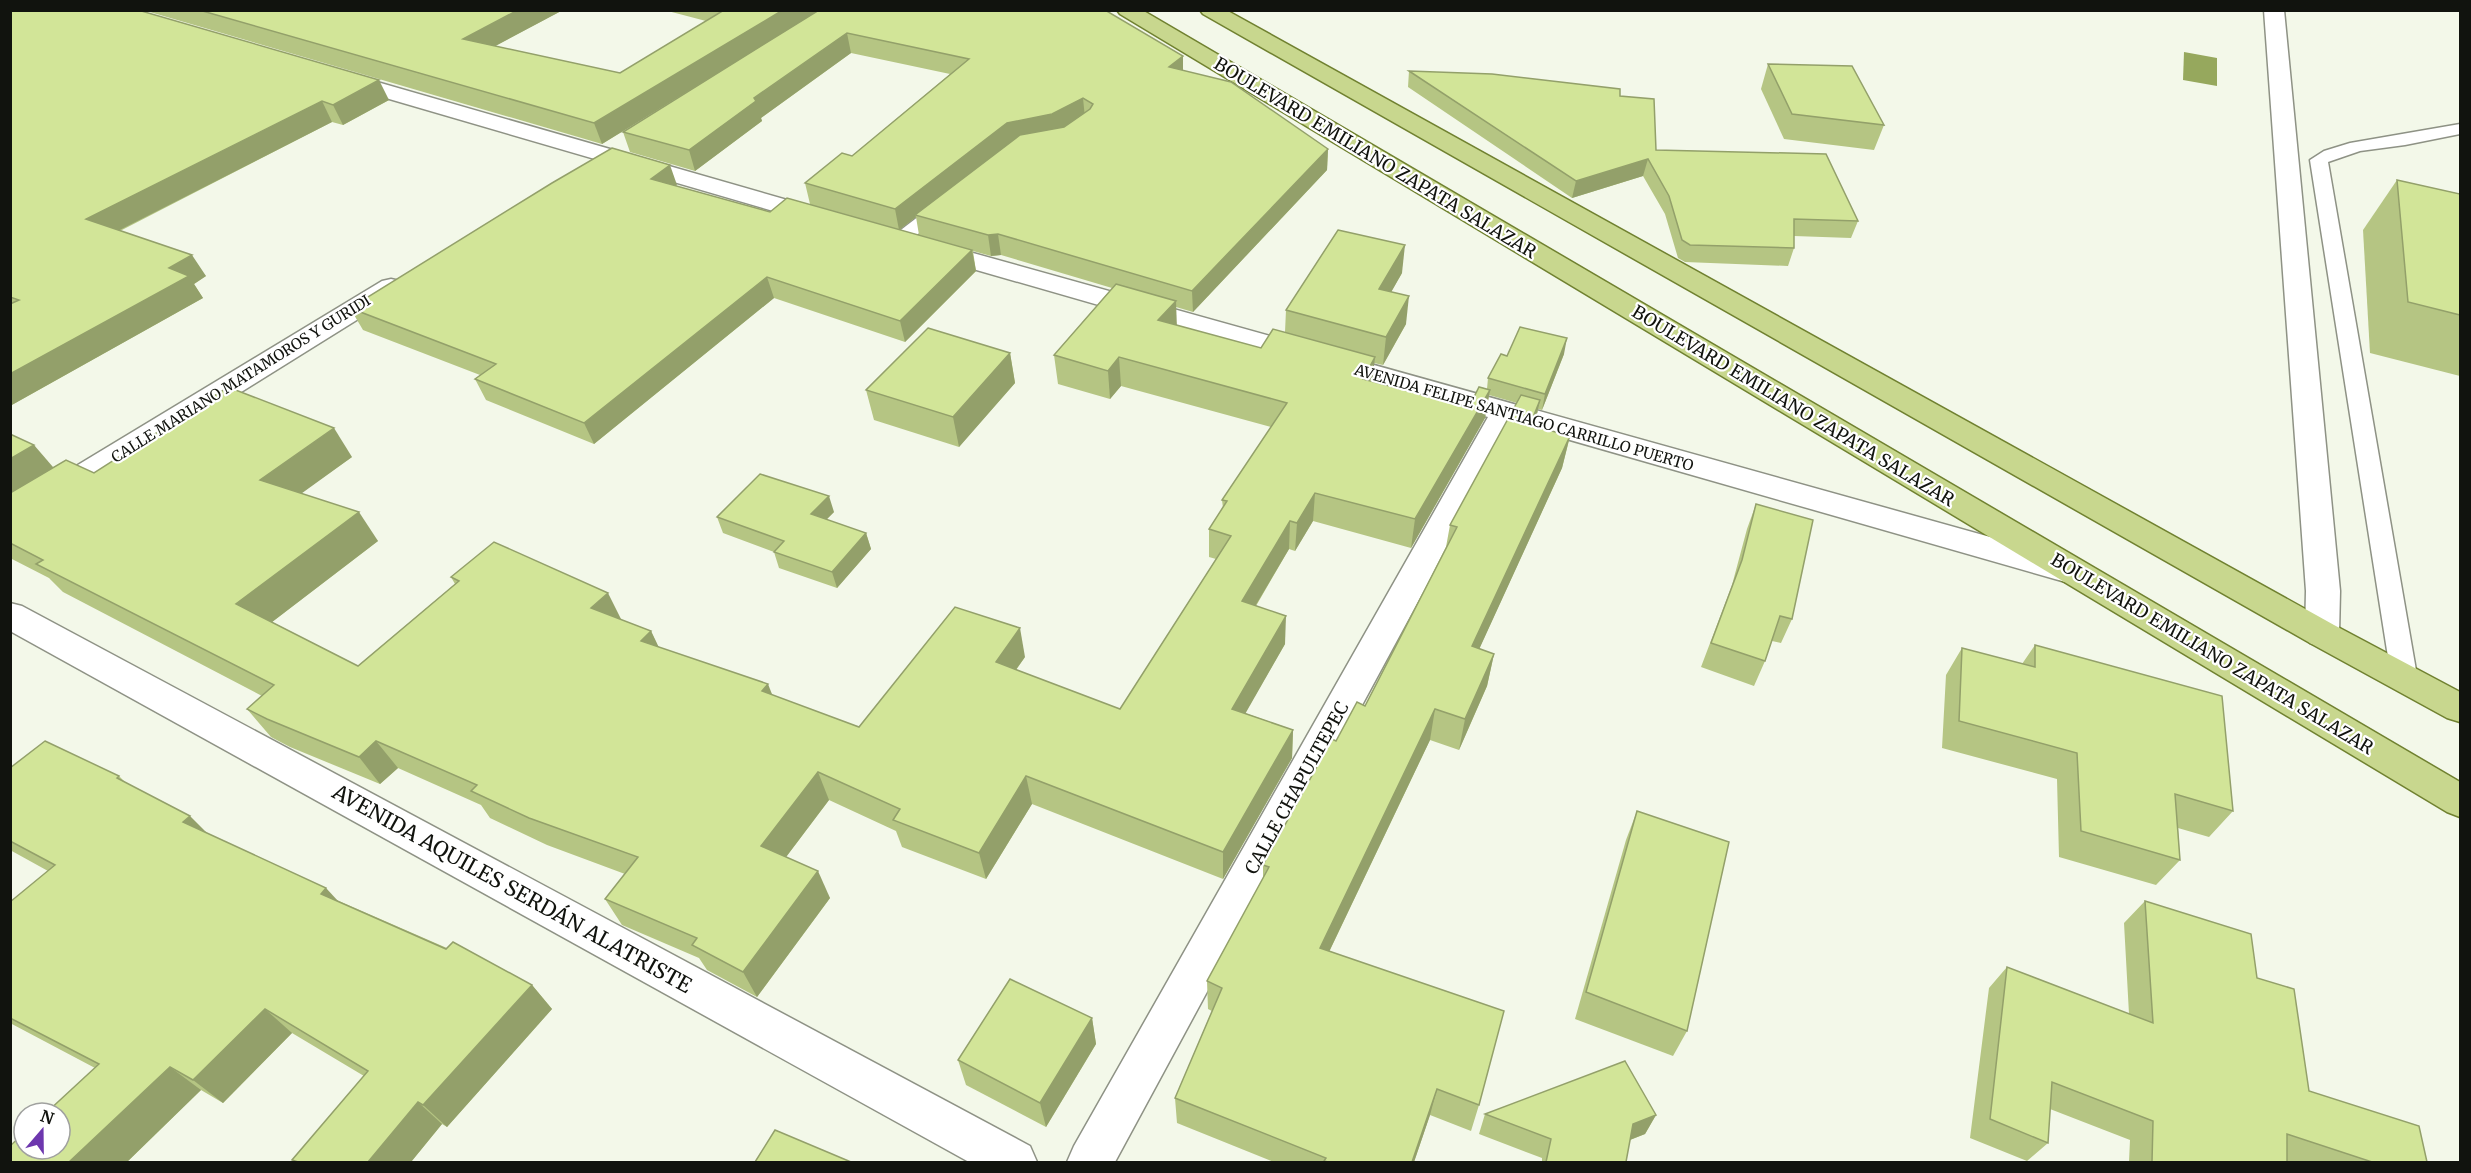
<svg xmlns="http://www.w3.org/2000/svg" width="2471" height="1173" viewBox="0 0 2471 1173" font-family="Merriweather,serif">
<rect width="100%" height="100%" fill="#f3f8e9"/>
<!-- water -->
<path fill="#96a85d" d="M2184,52L2217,58V86L2183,80Z"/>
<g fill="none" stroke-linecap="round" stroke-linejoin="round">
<!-- lane casing -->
<g stroke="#8e9285" stroke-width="3">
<g id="lane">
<path d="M2460,124V134L2405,145L2360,151L2328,162L2417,676L2413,683L2404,686L2395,683L2391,676L2310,160L2324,151L2350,143Z"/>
<path d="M942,202L948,203L951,207L948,211L905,244H893L890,240L893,236L936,203Z"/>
</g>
</g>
<!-- street casing -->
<g stroke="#8e9285" stroke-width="3">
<g id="street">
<path d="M2264,10H2284L2340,591L2339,634L2334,643L2322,647L2310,643L2305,634L2306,591Z"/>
<path d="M339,71L829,212L832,217L829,222L820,224L811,222L331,82L328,77L331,72Z"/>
<path d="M930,241L2069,559L2081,563L2085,571L2081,579L2069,583L1514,424L1115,1162H1067L1074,1146L1488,417L921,254L917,249L921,244Z"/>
<path d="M391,279L400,281L404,287L400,293L21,529L10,532V506L382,281Z"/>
<path d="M10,603L22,606L1030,1146L1037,1162H969L10,631Z"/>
</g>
</g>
<!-- primary casing -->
<g stroke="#708130" stroke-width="3">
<g id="primary">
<path d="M1117,10H1142L2460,782V817L2447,812L1120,14Z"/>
<path d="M1200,10H1226L2334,625L2460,692V722L2447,718L2310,643L1203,14Z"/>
</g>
</g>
<!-- lane -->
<use href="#lane" fill="#fff" fill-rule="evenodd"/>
<!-- street -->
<use href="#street" fill="#fff" fill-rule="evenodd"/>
<!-- primary -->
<use href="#primary" fill="#c8d78e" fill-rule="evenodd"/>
</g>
<!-- wall -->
<g fill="#b5c583" fill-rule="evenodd">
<path d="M10,10L389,100L343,125L332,122L120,231L206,276L194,284L203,298L10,406Z"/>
<path d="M143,10H563L495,46L620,73L706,21L664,10H1105L1183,70L1328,149L1327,170L1193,312L1176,307V325L1261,348L1285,332L1286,310L1402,273L1391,292L1406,324L1383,365L1374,363L1373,381L1469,407L1487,389L1488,378L1507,356L1564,354L1542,410L1538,409L1535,426L1570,436L1562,468L1479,649L1494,654L1487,686L1459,750L1430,740L1329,952L1479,1105L1471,1131L1430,1115L1414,1162H1274L1177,1123L1175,1098L1212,1011L1208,1009L1207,981L1263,878V865L1336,741L1365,706L1446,547L1450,525L1517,403L1489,395L1485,418L1411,548L1313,521L1295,551L1289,549L1256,606L1285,644L1245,713L1293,730L1292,758L1223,879L1032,804L986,879L902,847L896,831L829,800L786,857L830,898L757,997L707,970L699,958L622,925L605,899L625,874L547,845L490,818L481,805L398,768L380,784L290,747L271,737L247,709L262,696L63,592L49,578L10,558V434L53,468L94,473L352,457L301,493L378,541L272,622L358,666L455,584L451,577L622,620L651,631L658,647L772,695L859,727L1025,657L1016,670L1120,709L1216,559L1209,557V529L1223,508L1222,500L1271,427L1121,386L1110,399L1058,384L1054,355L1112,288L1001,255L991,256L973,251L976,271L905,342L774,298L594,444L486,400L475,379L480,375L363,330L350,308L677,185L676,186L770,212L810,204L805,183L852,156L950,74L851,53L761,118L762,121L695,171L630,152L623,132L737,61L602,144ZM916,217L919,235L899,230Z"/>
<path d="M1768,64L1884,125L1874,150L1784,139L1761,89Z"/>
<path d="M1409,71L1620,96L1656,150L1858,221L1851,238L1794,236V248L1788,266L1685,262L1678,258L1665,214L1643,176L1572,198L1408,87Z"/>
<path d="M2397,180L2460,194V376L2370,353L2363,230Z"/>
<path d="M1010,353L1015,383L959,447L874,420L866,390Z"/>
<path d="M1756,504L1792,619L1781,643L1772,641L1765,661L1754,686L1701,667L1732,585L1747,529Z"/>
<path d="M834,512L826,520L866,533L871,549L837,588L779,568L774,552L723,533L717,517Z"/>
<path d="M2035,645L2233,811L2209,837L2178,828L2180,860L2156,885L2059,857L2057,779L1942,748L1946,675L1962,648L2022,664Z"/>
<path d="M10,768L119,776L126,783L208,834L339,901L532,985L552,1009L447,1127L442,1124L411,1162H296L292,1160L364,1076L292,1033L223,1103L201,1090L127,1162H10L95,1068L10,1023V902L48,871L10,850Z"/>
<path d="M1637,811L1687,1031L1673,1056L1575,1019L1626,840Z"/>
<path d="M2145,901L2257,978L2309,1091L2427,1162H2129L2130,1140L2050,1109L2048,1143L2027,1161L1970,1138L1989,988L2007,967L2129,1014L2124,923Z"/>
<path d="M1092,1018L1096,1044L1046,1127L966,1085L958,1060Z"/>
<path d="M1485,1114L1656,1115L1645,1134L1630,1140L1626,1162H1542V1158L1479,1134Z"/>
</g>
<!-- shaded-wall -->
<g fill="#93a06a">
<path d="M518,10H563L471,59L463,39Z"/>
<path d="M783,10H820L602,144L594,123Z"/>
<path d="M847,33L851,53L761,118L762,121L695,171L689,150L754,98Z"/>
<path d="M1183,56V76L1169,67Z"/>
<path d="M379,80L389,100L343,125L333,105Z"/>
<path d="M1083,98L1085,118L915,215L916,217L899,230L895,209L1007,123Z"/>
<path d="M322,101L332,122L100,240L86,219Z"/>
<path d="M1328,149L1327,170L1193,312L1192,291Z"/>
<path d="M1648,159L1643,176L1572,198L1576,181Z"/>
<path d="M670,165L677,185L658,199L651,179Z"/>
<path d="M998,234L1001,255L991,256L988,235Z"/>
<path d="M1405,245L1402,273L1377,317L1379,289Z"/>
<path d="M972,250L976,271L905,342L900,321Z"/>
<path d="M192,255L206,276L194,284L203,298L10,406V374L169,268Z"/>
<path d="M767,277L774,298L594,444L584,423Z"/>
<path d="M1409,296L1406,324L1383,365L1386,337Z"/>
<path d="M1176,301L1177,329L1158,320Z"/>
<path d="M1567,338L1564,354L1542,410L1545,394Z"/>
<path d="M1010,353L1015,383L959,447L953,417Z"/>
<path d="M1119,357L1121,386L1110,399L1108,371Z"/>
<path d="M1375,357L1372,386L1363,379Z"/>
<path d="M1490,390L1485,418L1411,548L1415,519Z"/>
<path d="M1540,400L1533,432L1530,425Z"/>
<path d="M334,428L352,457L280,509L260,480Z"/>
<path d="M1570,436L1562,468L1466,678L1472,646Z"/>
<path d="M34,445L59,474L10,503V459Z"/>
<path d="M1315,493L1313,521L1295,551L1297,523Z"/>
<path d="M829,496L834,512L816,530L811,514Z"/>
<path d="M359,512L378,541L259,632L236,604Z"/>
<path d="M1290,521L1289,549L1241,630L1242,601Z"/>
<path d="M866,533L871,549L837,588L832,572Z"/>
<path d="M608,593L622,621L591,608Z"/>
<path d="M1286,616L1285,644L1232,737V709Z"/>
<path d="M1020,628L1025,657L1001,690L996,662Z"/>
<path d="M651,631L665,660L641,641Z"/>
<path d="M1494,654L1487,686L1459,750L1465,719Z"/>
<path d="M768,684L779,712L762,691Z"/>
<path d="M1435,709L1430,740L1317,977L1320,948Z"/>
<path d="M1293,730L1292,758L1223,879V852Z"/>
<path d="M376,741L398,768L380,784L359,757Z"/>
<path d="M818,772L829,800L774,873L761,846Z"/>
<path d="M1026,776L1032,804L986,879L979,853Z"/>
<path d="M190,816L217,843L183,822Z"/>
<path d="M818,871L830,898L757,997L743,972Z"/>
<path d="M326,888L350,914L321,894Z"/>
<path d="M532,985L552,1009L447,1127L423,1105Z"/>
<path d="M265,1009L292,1033L223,1103L193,1080Z"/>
<path d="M1092,1018L1096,1044L1046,1127L1040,1103Z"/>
<path d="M170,1067L201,1090L127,1162H69Z"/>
<path d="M1437,1089L1430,1115L1414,1162H1412Z"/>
<path d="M418,1102L442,1124L411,1162H368Z"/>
<path d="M1656,1115L1645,1134L1622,1143L1633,1124Z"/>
</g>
<!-- building -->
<g fill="#d2e598" stroke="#93a06a" stroke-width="1.5">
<path d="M10,10H138L379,80L333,105L322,101L86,219L192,255L169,268L189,276L10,374V304L19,300L10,297Z"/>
<path d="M199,10H518L463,39L620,73L724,10H783L594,123Z"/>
<path d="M819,10H1105L1183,56L1169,67L1231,82L1328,149L1192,291L998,234L988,235L915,215L1020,135L1064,127L1090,109L1093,104L1083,98L1052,114L1007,123L895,209L805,183L842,153L852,156L969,59L847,33L754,98L756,101L689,150L623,132Z"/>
<path d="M1768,64L1852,66L1884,125L1792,114Z"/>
<path d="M1409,71L1492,74L1620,89V96L1654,99L1656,150L1826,154L1858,221L1794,219V248L1690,245L1682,240L1669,196L1648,159L1576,181Z"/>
<path d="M612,148L670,165L651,179L770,212L787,198L972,250L900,321L767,277L584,423L475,379L496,364L350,308L552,183Z"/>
<path d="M2397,180L2460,194V315L2408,302Z"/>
<path d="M1338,230L1405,245L1379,289L1409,296L1386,337L1286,310Z"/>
<path d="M1116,284L1176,301L1158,320L1261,348L1273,329L1375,357L1363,379L1469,407L1479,387L1490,390L1415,519L1315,493L1297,523L1290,521L1242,601L1286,616L1232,709L1293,730L1223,852L1026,776L979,853L893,820L900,809L818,772L761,846L818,871L743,972L692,945L697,938L605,899L638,857L529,818L471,791L477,785L376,741L359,757L267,719L247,709L274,685L36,564L43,560L10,543V493L66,460L94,473L228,387L334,428L260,480L359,512L236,604L358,666L459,581L451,577L494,542L608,593L591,608L651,631L641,641L768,684L762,691L859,727L955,607L1020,628L996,662L1120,709L1231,536L1209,529L1227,501L1222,500L1287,403L1119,357L1108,371L1054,355Z"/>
<path d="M1520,327L1567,338L1545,394L1488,378L1501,354L1507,356Z"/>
<path d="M928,328L1010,353L953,417L866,390Z"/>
<path d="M1521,395L1540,400L1530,425L1570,436L1472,646L1494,654L1465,719L1435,709L1320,948L1504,1011L1479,1105L1437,1089L1412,1162H1328L1324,1161L1326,1158L1175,1098L1222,988L1207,981L1269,867L1263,865L1332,739L1336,741L1357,702L1365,706L1457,527L1450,525Z"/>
<path d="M10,434L34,445L10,459Z"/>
<path d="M760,474L829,496L811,514L866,533L832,572L774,552L784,541L717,517Z"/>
<path d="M1756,504L1813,520L1792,619L1780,616L1765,661L1711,643L1742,560Z"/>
<path d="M2035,645L2222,696L2233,811L2175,794L2180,860L2081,831L2077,753L1959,721L1962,648L2035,667Z"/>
<path d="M45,741L119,776L117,778L190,816L183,822L326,888L321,894L446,949L453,942L532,985L423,1105L418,1102L368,1162H298L292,1160L368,1071L265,1009L193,1080L170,1067L69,1162H10V1146L24,1133V1149H60V1113H46L99,1064L10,1018V902L55,865L10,841V768Z"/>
<path d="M1637,811L1729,842L1687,1031L1586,992Z"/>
<path d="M2145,901L2251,934L2257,978L2294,989L2309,1091L2419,1126L2427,1162H2372L2287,1134V1162H2152L2153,1121L2052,1082L2048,1143L1990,1119L2007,967L2153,1023Z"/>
<path d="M1010,979L1092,1018L1040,1103L958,1060Z"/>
<path d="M1625,1061L1656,1115L1633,1124L1626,1162H1546L1551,1139L1485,1114Z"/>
<path d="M775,1130L851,1162H755Z"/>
</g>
<g text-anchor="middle" stroke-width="4.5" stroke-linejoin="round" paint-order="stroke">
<!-- far-street labels -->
<g font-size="15" fill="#11130e" stroke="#fff">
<text transform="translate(241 379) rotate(-32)" y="5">CALLE MARIANO MATAMOROS Y GURIDI</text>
<text transform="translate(1524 418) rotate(16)" y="5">AVENIDA FELIPE SANTIAGO CARRILLO PUERTO</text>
</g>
<!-- street labels -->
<g font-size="18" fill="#11130e" stroke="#fff">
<text transform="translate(1375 158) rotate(31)" y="6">BOULEVARD EMILIANO ZAPATA SALAZAR</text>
<text transform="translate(1793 406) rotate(31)" y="6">BOULEVARD EMILIANO ZAPATA SALAZAR</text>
<text transform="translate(2212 654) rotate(31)" y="6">BOULEVARD EMILIANO ZAPATA SALAZAR</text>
<text transform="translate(1297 788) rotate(-61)" y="6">CALLE CHAPULTEPEC</text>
</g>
<!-- near-street labels -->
<g font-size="21" fill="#11130e" stroke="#fff">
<text transform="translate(512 889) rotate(29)" y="7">AVENIDA AQUILES SERDÁN ALATRISTE</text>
</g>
</g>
<!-- border -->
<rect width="2471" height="1173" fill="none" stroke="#11130e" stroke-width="24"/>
<!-- north arrow -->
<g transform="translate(42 1131) rotate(20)"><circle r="28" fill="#ffffff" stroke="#a0a19f" stroke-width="1.5"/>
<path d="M0-4.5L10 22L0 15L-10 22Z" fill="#6d37ae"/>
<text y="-9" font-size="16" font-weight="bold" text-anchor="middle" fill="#11130e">N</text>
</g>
</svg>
